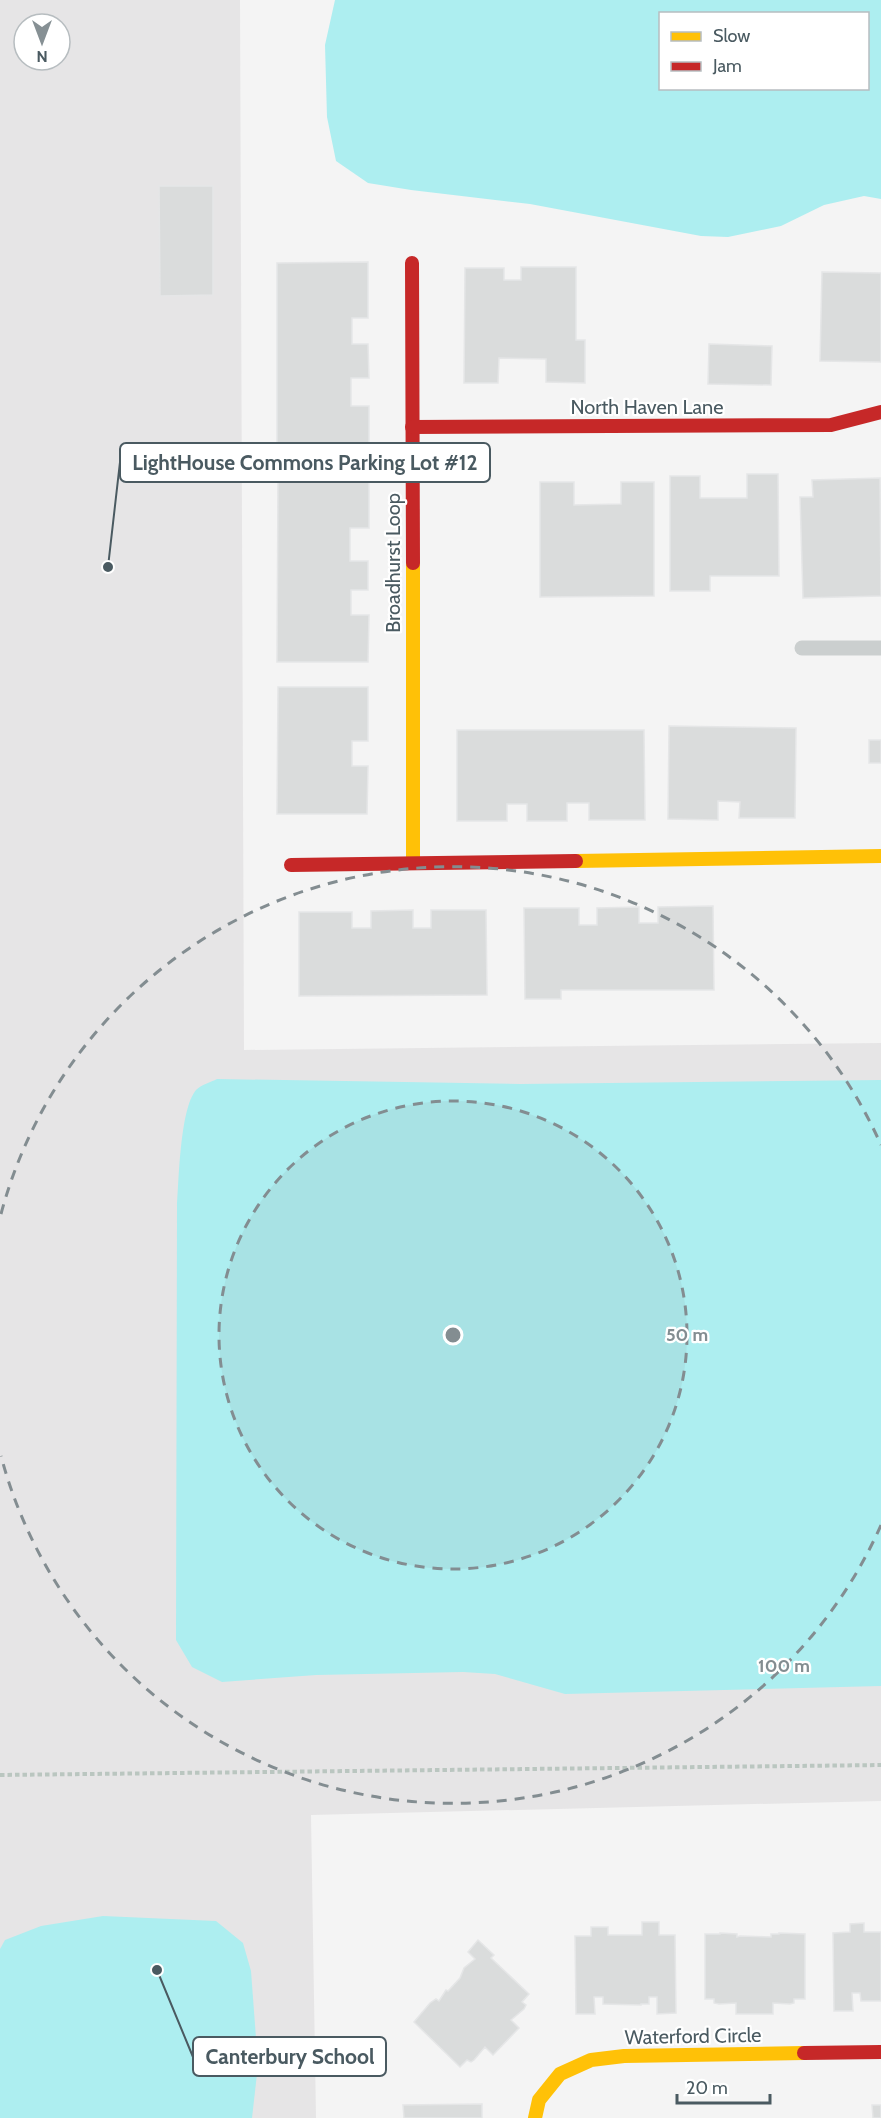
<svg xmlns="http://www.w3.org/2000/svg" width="881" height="2118" viewBox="0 0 881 2118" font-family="Cabin,sans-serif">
<rect width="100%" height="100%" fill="#f4f4f4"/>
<!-- education -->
<path fill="#e6e5e6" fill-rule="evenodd" d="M0,0H240L244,1050L881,1043V1801L311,1815L316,2118H0ZM24,24H60V60H24Z"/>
<!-- water -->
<g fill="#adeef0" fill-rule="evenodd">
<path d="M335,0H881V199L864,196L824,205L781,226L728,237L701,236L530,204L411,190L368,183L336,161L327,117L325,45ZM660,14H868V88H660Z"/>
<path d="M217,1079L520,1084L881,1080V1686L565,1694L495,1674L463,1672L316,1675L222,1682L192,1667L176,1640L177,1206C179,1180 180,1109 196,1090C201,1085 211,1082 217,1079Z"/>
<path d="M103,1916L216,1921L243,1943L251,1971L258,2065L252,2118H0V1949L5,1940L41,1926Z"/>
</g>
<!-- building -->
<g fill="#dadcdc" stroke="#e5e6e7" stroke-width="1.5">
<path d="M159,186H213V295L160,296Z"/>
<path d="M368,262V318H352V344H368L369,378H351V406H369V450H277V263Z"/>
<path d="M521,267H576V340H585V383L546,382V359L499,358L498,383H464L465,268H504V280H521Z"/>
<path d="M822,272L881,273V362L820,361Z"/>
<path d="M709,344L772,346L771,385L708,384Z"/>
<path d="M747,474H778L779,576H710V591H670V476H700V498H747Z"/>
<path d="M278,475H369V528H350V561H368V590H351V615H369L368,662H277Z"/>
<path d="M880,478L881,596L803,598L800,497H813L812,480Z"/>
<path d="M540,482H574V505L621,504V482H654V596L540,597Z"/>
<path d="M278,687H368V741H352V766H368L367,814H277Z"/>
<path d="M669,726L796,728L795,818H739L740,802L718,801V820L668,819Z"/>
<path d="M457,730H644L645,820H589V803H567V821H527V804H507V821H457Z"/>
<rect x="869" y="740" width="12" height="23"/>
<path d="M713,906L714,990H561V999H525L524,908H579V925H597V908L639,907V923H658V907Z"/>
<path d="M413,910V928H431V910H486L487,995L299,996V912H352V928H371V911Z"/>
<path d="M642,1922H659V1935H675L676,2013L657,2014V1997H649V2004H641V2005L603,2004V1997H594L595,2014H576L575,1936H591V1927H608V1935H642Z"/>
<path d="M864,1923V1932H881V2001H861L860,1993H852L853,2011H834L833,1933L850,1932V1924Z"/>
<path d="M720,1933L737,1934V1937L740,1936L771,1937V1934H779V1933L805,1934V1999H794V2003L790,2004L773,2003V2014H736V2003L719,2004L714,2003V1999H705V1934H720Z"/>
<path d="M478,1940L494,1955L491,1958L529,1994L522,2002L526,2005L524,2009L511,2020L519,2028L493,2055L485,2047L474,2060L471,2062L467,2060L460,2067L414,2022L430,2003L436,1999L439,2001L446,1990L448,1991L460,1978L464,1968L475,1959L468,1952Z"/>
<path d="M482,2104V2118H404L403,2105Z"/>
<path d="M872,2105H881V2118H873Z"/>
</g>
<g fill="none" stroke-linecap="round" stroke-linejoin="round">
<!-- path -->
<path stroke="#bac6c0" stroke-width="4" stroke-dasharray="4.5 3" stroke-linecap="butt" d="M0,1775L881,1765"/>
<!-- lane -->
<path stroke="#cbcfcf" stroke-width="15" d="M802,648H881"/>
<!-- slow -->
<g stroke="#ffc107" stroke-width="14">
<path d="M413,563V863"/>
<path d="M576,861L881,856"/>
<path d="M535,2118L539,2100L560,2074L591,2060L624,2056L804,2053"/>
</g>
<!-- jam -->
<g stroke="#c62828" stroke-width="14">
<path d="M412,263L413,563"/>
<path d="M412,427L831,425L881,412"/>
<path d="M291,865L576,861"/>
<path d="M804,2053L881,2052"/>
</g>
</g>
<!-- distance rings -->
<circle cx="453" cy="1335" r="234" fill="#838d91" fill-opacity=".12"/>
<g fill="none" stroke="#838d91" stroke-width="3" stroke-dasharray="10 8">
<circle cx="453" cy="1335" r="234"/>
<path d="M881 1525A468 468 0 0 1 1 1456M1 1214A468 468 0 0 1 881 1145"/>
</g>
<g text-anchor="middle" stroke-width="4.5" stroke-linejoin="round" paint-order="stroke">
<!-- street labels -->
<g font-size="20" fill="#4a5a61" stroke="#fff">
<text x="647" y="414">North Haven Lane</text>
<text transform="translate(393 563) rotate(-90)" y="7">Broadhurst Loop</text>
<text transform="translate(693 2036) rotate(-1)" y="7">Waterford Circle</text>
</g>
</g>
<circle cx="453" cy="1335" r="9" fill="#838d91" stroke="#fff" stroke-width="3"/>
<g font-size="18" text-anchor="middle" font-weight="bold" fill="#838d91" stroke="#fff" stroke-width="4.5" stroke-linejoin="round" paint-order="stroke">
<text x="687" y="1341">50 m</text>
<text x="784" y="1672">100 m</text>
</g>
<!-- callouts -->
<path fill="none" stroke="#4a5a61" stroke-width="2" d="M108 567L120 462M157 1970L193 2057"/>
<g fill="#4a5a61" stroke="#fff" stroke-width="2">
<circle cx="108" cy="567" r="6"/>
<circle cx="157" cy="1970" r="6"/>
</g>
<g fill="#fff" stroke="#4a5a61" stroke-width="2">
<rect x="120" y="443" width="370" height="39" rx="6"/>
<rect x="193" y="2037" width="193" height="39" rx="6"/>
</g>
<g font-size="21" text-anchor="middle" font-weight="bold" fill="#4a5a61">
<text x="305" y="470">LightHouse Commons Parking Lot #12</text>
<text x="290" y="2064">Canterbury School</text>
</g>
<!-- legend -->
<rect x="659" y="12" width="210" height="78" fill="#ffffff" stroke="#b7bdc0" stroke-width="1.5"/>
<rect x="671" y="32" width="30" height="9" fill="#ffc107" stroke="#b7bdc0" stroke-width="1.5"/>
<text x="713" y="42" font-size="18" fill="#4a5a61">Slow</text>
<rect x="671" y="62" width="30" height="9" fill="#c62828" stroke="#b7bdc0" stroke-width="1.5"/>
<text x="713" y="72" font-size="18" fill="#4a5a61">Jam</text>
<!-- north arrow -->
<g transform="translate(42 42) rotate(180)"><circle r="28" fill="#ffffff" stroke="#b7bdc0" stroke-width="1.5"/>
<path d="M0-4.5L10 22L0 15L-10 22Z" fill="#869094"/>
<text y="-9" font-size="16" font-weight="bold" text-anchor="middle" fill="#4a5a61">N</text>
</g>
<!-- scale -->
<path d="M677 2094v9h93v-9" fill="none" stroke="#4a5a61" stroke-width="3"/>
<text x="686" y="2094" font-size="18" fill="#4a5a61" stroke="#ffffff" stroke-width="4.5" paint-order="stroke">20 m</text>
</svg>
